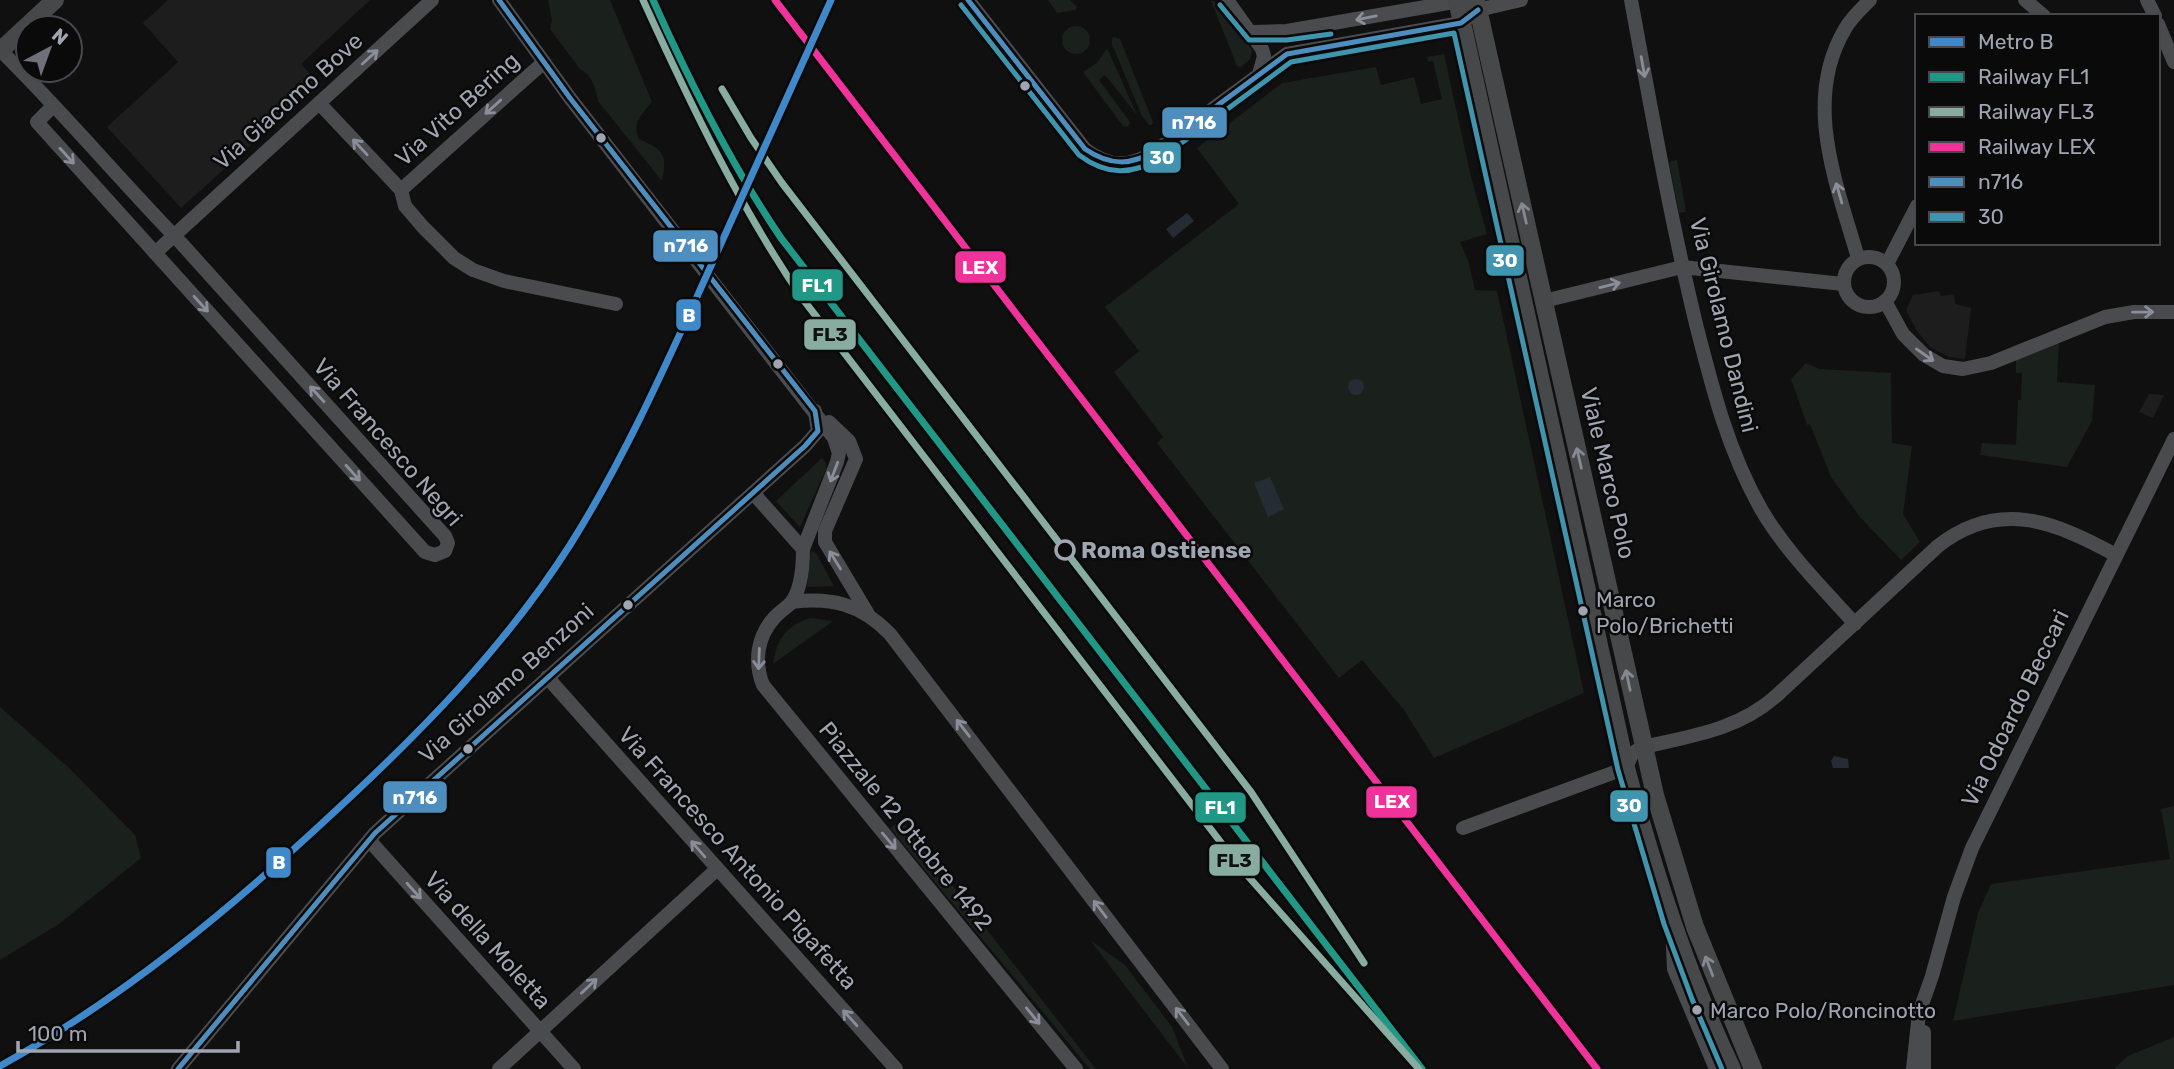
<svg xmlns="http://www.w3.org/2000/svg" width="2174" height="1069" viewBox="0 0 2174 1069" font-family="Rubik,sans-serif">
<rect width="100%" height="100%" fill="#101010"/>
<!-- built -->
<g fill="#1d1d1e">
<path d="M168,0H370L301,64L319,84L181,208L107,127L178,62L143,23Z"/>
<path d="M1939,291L1941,296L1954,294L1955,304L1971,308L1965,359L1949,357L1930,347L1917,331L1906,310L1913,295Z"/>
<path d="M2149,394L2164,395L2153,418L2139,412Z"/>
</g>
<!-- green -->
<g fill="#1a201b">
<path d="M548,0H610L652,102C642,114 631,123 639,139C663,150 668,153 662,181L598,101C596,89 592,75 580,69L550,29L552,20Z"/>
<path d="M1048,0H1070L1077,7L1076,10L1057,13Z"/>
<path d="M1211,1H1214L1252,50L1250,59L1241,67L1237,66Z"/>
<circle cx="1076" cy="40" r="14"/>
<path d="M1114,37L1120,39L1153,122L1152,125H1149L1142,116L1112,44V39Z"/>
<path d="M1107,48L1137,115L1105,75L1099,80L1130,122L1128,127L1123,126L1083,72L1097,63Z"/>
<path d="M1444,54L1471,177L1487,234L1460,242L1468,260L1475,290L1497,291L1584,693L1434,758L1404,710L1362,660L1339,678L1157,443L1163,437L1114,372L1139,351L1105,307L1239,204L1197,148L1282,83L1376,67L1381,85L1414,77L1421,104L1442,99L1433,61L1428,62L1427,57Z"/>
<path d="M1677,160L1686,212L1679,213L1669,162Z"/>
<path d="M2059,342L2057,382L2095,385L2092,421L2067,467L1980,455L1982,443L2016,445L2018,400H2021L2022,373H2016V360Z"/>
<path d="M1806,363L1820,369L1891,373L1892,443L1912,446L1903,514L1920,542L1901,560L1860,517L1831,477L1810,424L1807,425L1791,379Z"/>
<path d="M822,458L826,463V469L800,527L776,501Z"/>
<path d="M811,551L816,553L834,586L807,587Z"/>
<path d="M810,618L833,621L773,664C776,640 787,625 810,618Z"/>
<path d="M0,707L69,768L135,835L141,858L59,924L0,960Z"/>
<path d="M2174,806V985L1953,1021L1978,913L1991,884L2170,859L2161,809Z"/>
<path d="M901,820L1096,1069H1090L890,828Z"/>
<path d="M1090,940L1125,965L1172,1027L1188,1068Z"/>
<path d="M2174,1037V1069H2114L2128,1056Z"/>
</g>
<!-- water -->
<g fill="#262c33">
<path d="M1187,213L1194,221L1173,238L1166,229Z"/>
<circle cx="1356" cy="387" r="8"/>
<path d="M1270,477L1284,509L1268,517L1254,483Z"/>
<path d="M1834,756L1848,759L1849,768H1833L1831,761Z"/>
</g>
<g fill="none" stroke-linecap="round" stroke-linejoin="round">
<!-- minor -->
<g stroke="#4a4b4f" stroke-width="14">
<path d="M499,0L570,98L834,438L839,453L837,462L803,549"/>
<path d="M968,0L1085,149C1111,169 1131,167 1157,150L1287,54L1461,23L1478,10L1521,0"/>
<path d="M1227,0L1262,49L1264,56L1259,74"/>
<path d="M1631,0C1651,108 1670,217 1696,324C1712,387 1728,451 1761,509C1786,552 1822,587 1855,624"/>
<path d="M2025,0L2044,16"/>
<path d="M2147,0L2155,16"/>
<path d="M2158,24L2174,62"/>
<path d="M1251,32L1287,31L1448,3L1457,2L1467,6"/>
<path d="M0,50C63,112 120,180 181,243L445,536L448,543L445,551L435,555L425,552L37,122L53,106"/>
<path d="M319,103L401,190L405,206L423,227L454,258L473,270L504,281L616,304"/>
<path d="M401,190L544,62"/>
<path d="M155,253L432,0"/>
<circle cx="1869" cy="282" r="25"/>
<path d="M1858,258C1837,185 1802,101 1845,29C1851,18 1861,9 1870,0"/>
<path d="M1887,264L1917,206"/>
<path d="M1544,301L1682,267L1843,284"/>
<path d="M1885,301L1903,334L1924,355L1943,366L1963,369L1991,363L2105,317L2134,312H2174"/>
<path d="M829,422L849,441L856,459L825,531V542L868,614"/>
<path d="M753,493L803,549C803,566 801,590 791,603C786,608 779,612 774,618C757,637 754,662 763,685L1076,1069"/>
<path d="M792,602C831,597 861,604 890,634L1222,1069"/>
<path d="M547,677L896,1069"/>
<path d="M1463,828L1626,768L1632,754L1640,748C1689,736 1736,731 1775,697L1938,546C1999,498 2055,522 2116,555"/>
<path d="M369,840L574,1069"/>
<path d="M1672,926L1674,969L1716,1069"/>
<path d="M178,1069L375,833L805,446L818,431L815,411"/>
<path d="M499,1069L716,870"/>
<path d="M1913,1069L1919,1013L1932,976L1954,897L1972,848L2174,439"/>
<path d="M1924,1069V1032"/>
</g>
<!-- major -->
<g stroke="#46484a" stroke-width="18">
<path d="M1457,0L1626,768C1654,872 1686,972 1732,1069"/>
<path d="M1476,0L1655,795L1695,927L1753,1069"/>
<path d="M0,51L55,0"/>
</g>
<!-- bus-1 casing -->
<g stroke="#0a0a0b" stroke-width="10">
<g id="bus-1">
<path d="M968,0L1085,149C1110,166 1131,166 1157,150L1287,54L1461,23L1478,10"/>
<path d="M178,1069L375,833L805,446L818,431L815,411L570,98L499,0"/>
</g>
</g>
<!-- bus-2 casing -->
<g stroke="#0a0a0b" stroke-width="10">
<g id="bus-2">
<path d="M961,5L1079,155C1107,176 1132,175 1161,158L1291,62L1454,33L1618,770L1664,924L1692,999L1722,1069"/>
<path d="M1220,5L1249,40H1287L1331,34"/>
</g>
</g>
<!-- bus-1 -->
<use href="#bus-1" stroke="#4d8ebf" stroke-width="5"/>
<!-- bus-2 -->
<use href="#bus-2" stroke="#4094ae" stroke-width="5"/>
<!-- rail-1 casing -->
<g stroke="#0a0a0b" stroke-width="12">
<path id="rail-1" d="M653,0C690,83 730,163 781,238L1422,1069"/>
</g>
<!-- rail-2 casing -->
<g stroke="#0a0a0b" stroke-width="12">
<g id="rail-2">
<path d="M643,0C690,103 738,204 802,298L1239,866L1419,1069"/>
<path d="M722,89L751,138L782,183L1251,792L1364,963"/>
</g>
</g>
<!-- rail-3 casing -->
<g stroke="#0a0a0b" stroke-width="12">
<path id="rail-3" d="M775,0L1597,1069"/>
</g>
<!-- rail-1 -->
<use href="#rail-1" stroke="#209885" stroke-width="7"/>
<!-- rail-2 -->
<use href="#rail-2" stroke="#88aca0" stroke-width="7"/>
<!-- rail-3 -->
<use href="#rail-3" stroke="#ef339a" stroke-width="7"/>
<!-- metro-1 casing -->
<g stroke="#0a0a0b" stroke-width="12">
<path id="metro-1" d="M0,1066C123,998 229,910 331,815C420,733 505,647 570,545C623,461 664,369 705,279C747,186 789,93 831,0"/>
</g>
<!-- metro-1 -->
<use href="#metro-1" stroke="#3f89cb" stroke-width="7"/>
</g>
<!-- one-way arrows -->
<defs><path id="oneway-shaft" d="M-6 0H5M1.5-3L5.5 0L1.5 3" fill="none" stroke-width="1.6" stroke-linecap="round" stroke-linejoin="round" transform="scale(1.75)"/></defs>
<g stroke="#8a8e99">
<use href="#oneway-shaft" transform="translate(1366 18) rotate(169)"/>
<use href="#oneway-shaft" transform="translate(370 57) rotate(-42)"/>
<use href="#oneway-shaft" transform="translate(1643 67) rotate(80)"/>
<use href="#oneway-shaft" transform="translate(493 107) rotate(138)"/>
<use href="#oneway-shaft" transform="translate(360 147) rotate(-133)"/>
<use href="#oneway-shaft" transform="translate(67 156) rotate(48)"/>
<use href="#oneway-shaft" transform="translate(1839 193) rotate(-106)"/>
<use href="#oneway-shaft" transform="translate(1610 285) rotate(-14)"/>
<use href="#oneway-shaft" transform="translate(201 304) rotate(48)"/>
<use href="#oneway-shaft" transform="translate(2143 312) rotate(-1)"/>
<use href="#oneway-shaft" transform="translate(1925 355) rotate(35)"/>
<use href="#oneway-shaft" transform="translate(317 394) rotate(-132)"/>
<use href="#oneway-shaft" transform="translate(834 472) rotate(111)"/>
<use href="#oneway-shaft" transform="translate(353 473) rotate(48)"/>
<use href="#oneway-shaft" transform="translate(835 560) rotate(-122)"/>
<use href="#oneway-shaft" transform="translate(759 659) rotate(92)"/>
<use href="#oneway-shaft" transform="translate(963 728) rotate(-128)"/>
<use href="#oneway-shaft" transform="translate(889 841) rotate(50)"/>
<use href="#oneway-shaft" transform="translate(698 849) rotate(-131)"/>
<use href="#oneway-shaft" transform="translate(414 891) rotate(48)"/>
<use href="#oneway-shaft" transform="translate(1100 909) rotate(-127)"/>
<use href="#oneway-shaft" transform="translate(589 986) rotate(-43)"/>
<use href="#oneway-shaft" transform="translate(1033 1016) rotate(51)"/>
<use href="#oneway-shaft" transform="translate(1182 1016) rotate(-127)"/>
<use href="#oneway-shaft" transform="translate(850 1018) rotate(-132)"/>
</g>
<g stroke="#858993">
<use href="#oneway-shaft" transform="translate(1524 213) rotate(-103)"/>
<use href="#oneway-shaft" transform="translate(1579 458) rotate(-103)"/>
<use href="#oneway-shaft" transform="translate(1628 680) rotate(-102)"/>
<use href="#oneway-shaft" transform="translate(1709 966) rotate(-111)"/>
</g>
<!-- markers -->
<g fill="#a0a5b2" stroke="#0a0a0b" stroke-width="2.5">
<circle cx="1025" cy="86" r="6"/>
<circle cx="601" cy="138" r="6"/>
<circle cx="778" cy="364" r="6"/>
<circle cx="628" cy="605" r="6"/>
<circle cx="1583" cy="611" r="6"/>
<circle cx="468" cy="749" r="6"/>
<circle cx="1697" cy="1010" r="6"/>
</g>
<circle fill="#0a0a0b" stroke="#a0a5b2" stroke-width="3.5" cx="1065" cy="550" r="9"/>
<g text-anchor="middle" stroke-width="5" stroke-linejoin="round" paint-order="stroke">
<!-- bus labels -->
<g font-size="21" fill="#a0a5b2" stroke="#0a0a0b" text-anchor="start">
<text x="1596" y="607">Marco<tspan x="1596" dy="26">Polo/Brichetti</tspan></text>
<text x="1710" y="1018">Marco Polo/Roncinotto</text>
</g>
<!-- street labels -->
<g font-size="23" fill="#a0a5b2" stroke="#0a0a0b">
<text transform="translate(288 101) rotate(-42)" y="8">Via Giacomo Bove</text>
<text transform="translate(457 109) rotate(-42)" y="8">Via Vito Bering</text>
<text transform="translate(1724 325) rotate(76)" y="8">Via Girolamo Dandini</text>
<text transform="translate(388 442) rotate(49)" y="8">Via Francesco Negri</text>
<text transform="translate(1608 473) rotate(77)" y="8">Viale Marco Polo</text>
<text transform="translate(506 683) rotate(-42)" y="8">Via Girolamo Benzoni</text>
<text transform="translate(2015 708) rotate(-64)" y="8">Via Odoardo Beccari</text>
<text transform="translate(906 826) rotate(51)" y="8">Piazzale 12 Ottobre 1492</text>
<text transform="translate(738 858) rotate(48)" y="8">Via Francesco Antonio Pigafetta</text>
<text transform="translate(488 940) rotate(48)" y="8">Via della Moletta</text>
</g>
<!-- stop labels -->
<g font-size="23" font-weight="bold" fill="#a0a5b2" stroke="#0a0a0b" text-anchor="start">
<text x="1081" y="558">Roma Ostiense</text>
</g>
</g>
<g stroke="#0a0a0b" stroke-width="2.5">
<rect x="1161" y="106" width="67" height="33" rx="7" fill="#4d8ebf"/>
<rect x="1142" y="141" width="40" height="33" rx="7" fill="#4094ae"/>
<rect x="652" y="229" width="67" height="34" rx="7" fill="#4d8ebf"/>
<rect x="1485" y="244" width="40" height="33" rx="7" fill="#4094ae"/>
<rect x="954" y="250" width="53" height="34" rx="7" fill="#ef339a"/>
<rect x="791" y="268" width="53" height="34" rx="7" fill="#209885"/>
<rect x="675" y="298" width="27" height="34" rx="7" fill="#3f89cb"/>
<rect x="803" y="318" width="54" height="33" rx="7" fill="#88aca0"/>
<rect x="382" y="780" width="66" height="34" rx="7" fill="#4d8ebf"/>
<rect x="1365" y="785" width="53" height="34" rx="7" fill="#ef339a"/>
<rect x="1609" y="789" width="40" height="34" rx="7" fill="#4094ae"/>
<rect x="1194" y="791" width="53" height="33" rx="7" fill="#209885"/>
<rect x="1208" y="843" width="53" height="34" rx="7" fill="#88aca0"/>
<rect x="265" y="846" width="27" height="33" rx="7" fill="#3f89cb"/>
</g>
<g font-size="19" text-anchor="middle" font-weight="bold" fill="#fff">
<text x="1194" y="129">n716</text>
<text x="1162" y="164">30</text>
<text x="686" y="252">n716</text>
<text x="1505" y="267">30</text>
<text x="980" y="274">LEX</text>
<text x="817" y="292">FL1</text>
<text x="689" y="322">B</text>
<text x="415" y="804">n716</text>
<text x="1392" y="808">LEX</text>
<text x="1629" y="812">30</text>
<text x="1220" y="814">FL1</text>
<text x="279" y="869">B</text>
</g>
<g font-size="19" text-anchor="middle" font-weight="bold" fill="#111">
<text x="830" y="341">FL3</text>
<text x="1234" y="867">FL3</text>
</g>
<!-- legend -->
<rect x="1915" y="14" width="245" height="231" fill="#0a0a0b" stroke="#46484e" stroke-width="2"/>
<rect x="1929" y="37" width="35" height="10" fill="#3f89cb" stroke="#46484e" stroke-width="2"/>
<text x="1978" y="49" font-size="21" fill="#a0a5b2">Metro B</text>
<rect x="1929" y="72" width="35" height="10" fill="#209885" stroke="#46484e" stroke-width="2"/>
<text x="1978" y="84" font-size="21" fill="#a0a5b2">Railway FL1</text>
<rect x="1929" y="107" width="35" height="10" fill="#88aca0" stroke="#46484e" stroke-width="2"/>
<text x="1978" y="119" font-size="21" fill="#a0a5b2">Railway FL3</text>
<rect x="1929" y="142" width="35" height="10" fill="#ef339a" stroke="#46484e" stroke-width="2"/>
<text x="1978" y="154" font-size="21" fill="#a0a5b2">Railway LEX</text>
<rect x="1929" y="177" width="35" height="10" fill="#4d8ebf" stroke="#46484e" stroke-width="2"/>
<text x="1978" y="189" font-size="21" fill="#a0a5b2">n716</text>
<rect x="1929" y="212" width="35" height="10" fill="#4094ae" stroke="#46484e" stroke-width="2"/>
<text x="1978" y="224" font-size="21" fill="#a0a5b2">30</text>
<!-- north arrow -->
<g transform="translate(49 49) rotate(41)"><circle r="33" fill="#0a0a0b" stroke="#46484e" stroke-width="2"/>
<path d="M0-5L12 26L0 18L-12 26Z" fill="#6e7179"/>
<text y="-10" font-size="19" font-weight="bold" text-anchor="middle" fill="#a0a5b2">N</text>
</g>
<!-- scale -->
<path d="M18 1041v10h220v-10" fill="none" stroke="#a0a5b2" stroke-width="3.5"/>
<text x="28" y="1041" font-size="21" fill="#a0a5b2" stroke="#0a0a0b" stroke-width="5" paint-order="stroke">100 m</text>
</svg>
